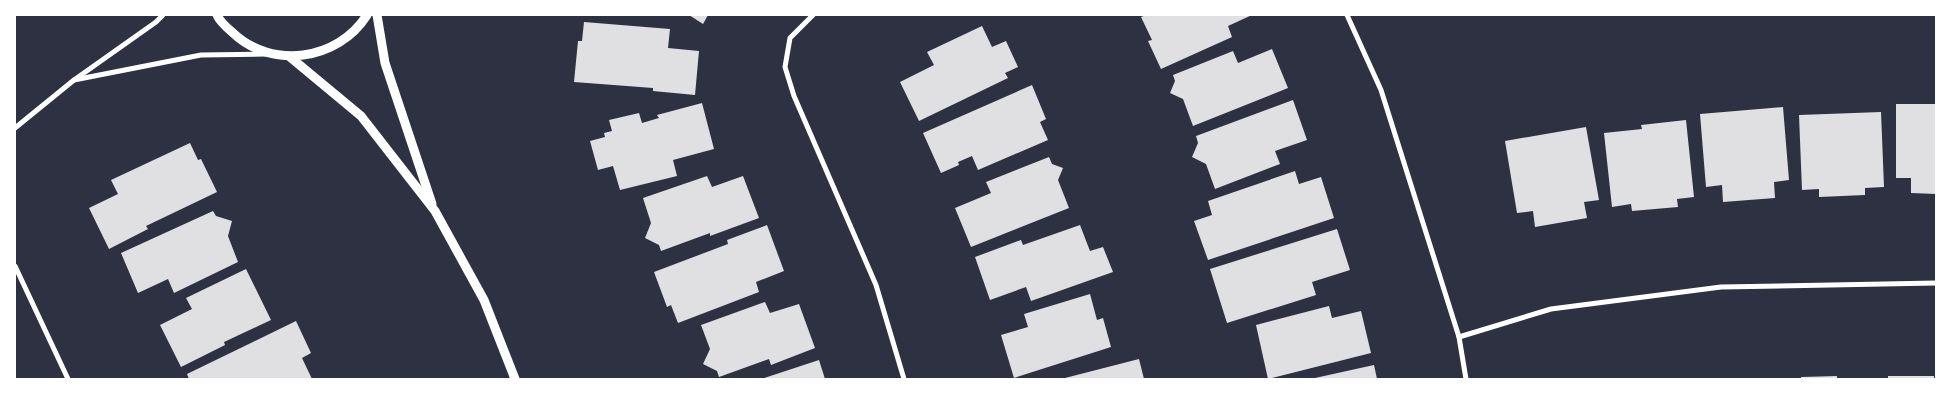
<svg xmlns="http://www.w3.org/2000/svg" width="1951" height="394" viewBox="0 0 1951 394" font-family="'Crimson Pro',serif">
<rect width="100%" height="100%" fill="#2d3142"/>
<!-- building -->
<g fill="#e0e0e3">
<path d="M689,15H708L703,24Z"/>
<path d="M1146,15H1252L1228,26L1232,37L1161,69L1148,41L1152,40L1141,17Z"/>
<path d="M584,22L670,29L668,48L699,51L695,95L653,91V88L574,82L578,41H582Z"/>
<path d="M982,26L992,47L1006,41L1018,67L1005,73L1008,78L919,121L900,82L934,65L927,52Z"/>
<path d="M1272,49L1288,88L1193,126L1183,99L1170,93L1175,81L1173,75L1233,51L1238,63Z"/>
<path d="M1032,85L1046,119L1040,122L1048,140L978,170L972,156L958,162L959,165L941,173L923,133Z"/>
<path d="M1293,100L1307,140L1275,151L1280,164L1215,189L1206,164L1192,157L1198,143L1196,136Z"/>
<path d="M702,103L714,149L673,160L677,176L620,190L613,166L598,170L590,141L605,137L604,133L612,131L609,120L639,113L642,123L659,118L657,115Z"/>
<path d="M1896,104H1936V194L1911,193V178H1896Z"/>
<path d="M1783,107L1789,180L1774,182L1775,198L1723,202L1722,185L1706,187L1700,114Z"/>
<path d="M1881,112L1884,187L1865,188V195L1819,197V189L1802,190L1799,115Z"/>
<path d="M1686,120L1694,197L1677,199L1678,207L1632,211L1631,204L1612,207L1604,133L1642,129L1641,125Z"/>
<path d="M1586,127L1599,200L1584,202L1587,218L1535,227L1533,211L1517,213L1505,141Z"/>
<path d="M190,143L198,160L201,159L217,192L146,226L148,229L109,249L89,208L118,194L111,180Z"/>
<path d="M1049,157L1052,164L1063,168L1058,180L1069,208L971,247L955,208L991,193L986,182Z"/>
<path d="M1295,171L1299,184L1321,177L1334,218L1208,260L1194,221L1212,215L1208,201Z"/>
<path d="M707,176L712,187L743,176L759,218L710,236V233L661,251L659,245L645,238L651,223L643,198Z"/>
<path d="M213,211L216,216L232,221L228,236L238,262L174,293L168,279L138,293L121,253Z"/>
<path d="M767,225L784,271L756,282L759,292L678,323L671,305L667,307L654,272L728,244L727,240Z"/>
<path d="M1080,225L1090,251L1103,247L1113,272L1031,301L1026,287L990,300L975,257L1021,240L1023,245Z"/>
<path d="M1337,229L1350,270L1312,282L1316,295L1227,323L1210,269Z"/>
<path d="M246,269L271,320L224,342L225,345L181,367L160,325L192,309L186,298Z"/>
<path d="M1090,294L1097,320L1103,318L1111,347L1014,378L1001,335L1028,327L1024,314Z"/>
<path d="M765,302L770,313L799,304L815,348L771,365L769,359L719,377L717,371L703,364L710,349L701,325Z"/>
<path d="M1329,306L1332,318L1361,311L1371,353L1268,379L1256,325Z"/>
<path d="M296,321L311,353L302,358L312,379H189L187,374Z"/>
<path d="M1139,359L1144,379H1065V378Z"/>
<path d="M819,360L825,379H761Z"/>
<path d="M1374,365L1377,379H1315V378Z"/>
<path d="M1837,376V379H1801V377Z"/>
<rect x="1888" y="376" width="46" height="3"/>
</g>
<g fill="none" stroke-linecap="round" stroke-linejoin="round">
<!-- minor -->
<g stroke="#fff" stroke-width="5">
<path d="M813,15L790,38L785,67L794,96L876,285L904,379"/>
<path d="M1347,15L1381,90L1459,337L1466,379"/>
<path d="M74,80L201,55L266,54"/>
<path d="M15,128L74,80L156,22L163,15"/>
<path d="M15,266L68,379"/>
<path d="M1459,337L1551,309L1721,287L1936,283"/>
</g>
<!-- tertiary -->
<g stroke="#fff" stroke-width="9">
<path d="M217,15C220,22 226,27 232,32C271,70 338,61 367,15"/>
<path d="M377,15L385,63L432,204"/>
<path d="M290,57L361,116L435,211L484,300L515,379"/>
</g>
</g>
<!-- border -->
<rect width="1951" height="394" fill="none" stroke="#ffffff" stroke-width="32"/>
</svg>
